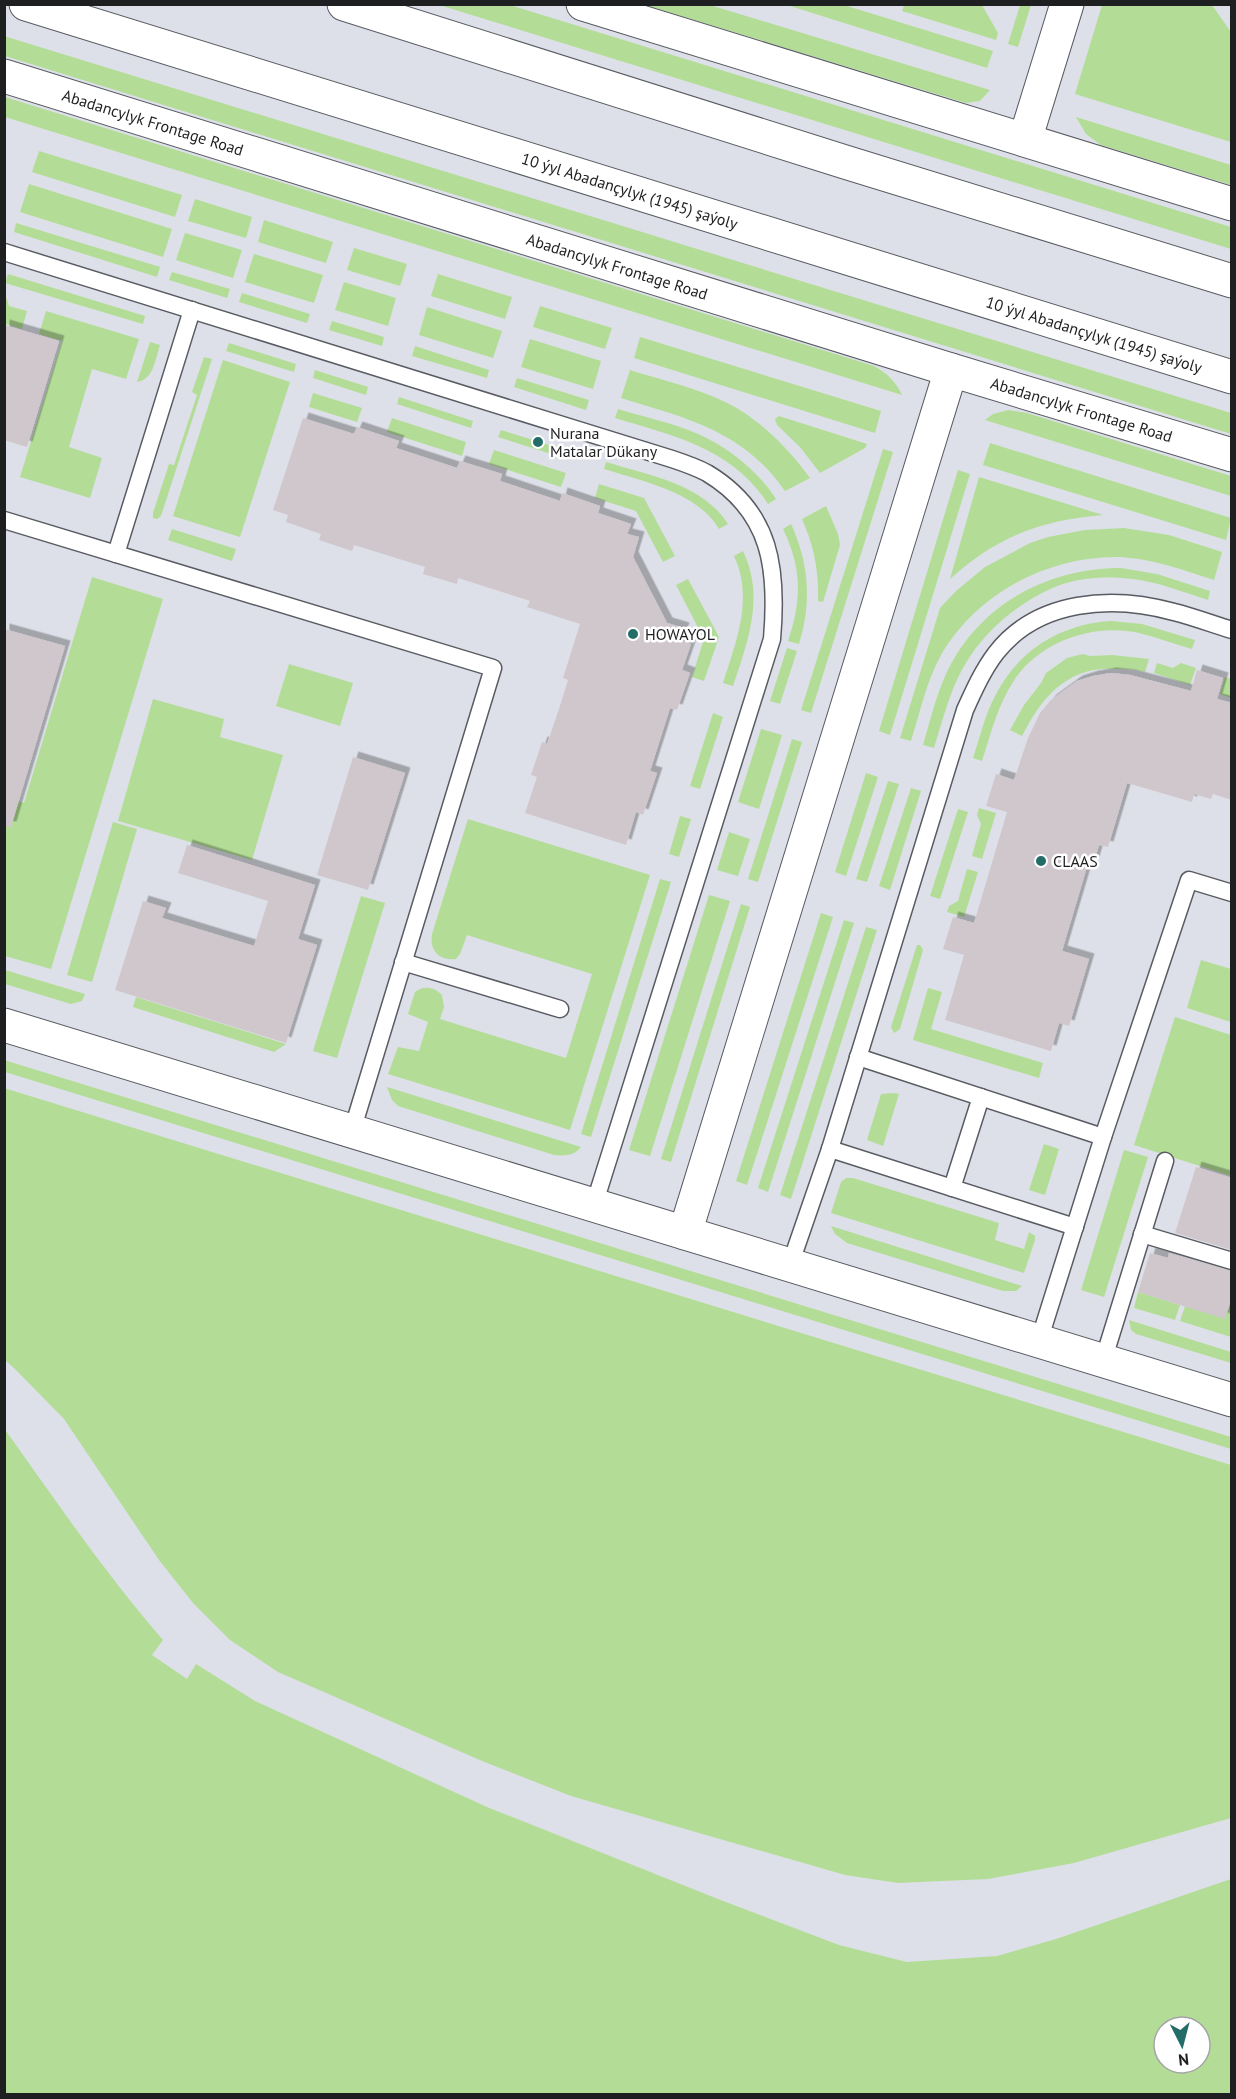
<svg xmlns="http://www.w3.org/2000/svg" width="1236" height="2099" viewBox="0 0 1236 2099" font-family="'PT Sans',sans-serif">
<defs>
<filter id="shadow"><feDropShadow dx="5.5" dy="-5.5" stdDeviation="0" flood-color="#0004"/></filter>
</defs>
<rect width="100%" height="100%" fill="#dde0e8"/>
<!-- green -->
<g fill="#b3dd96" fill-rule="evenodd">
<path d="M439,5H510L1231,227V249Z"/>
<path d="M645,5H710L990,90L980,101L966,103Z"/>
<path d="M787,5H844L993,51L987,68Z"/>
<path d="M904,5H982L998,33L996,40L902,11Z"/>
<path d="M1020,5H1031L1018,47L1008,44Z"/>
<path d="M1102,5H1212L1231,32V142L1075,94Z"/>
<path d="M4,36L1231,413V434L5,56Z"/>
<path d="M5,97L874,366C887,373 896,382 902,395L5,117Z"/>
<path d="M1076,117L1231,165V185L1101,145L1086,134Z"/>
<path d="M39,151L182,195L175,217L32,172Z"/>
<path d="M29,184L172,229L163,257L20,212Z"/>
<path d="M195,199L252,217L246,238L188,221Z"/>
<path d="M264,220L333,242L326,263L258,242Z"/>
<path d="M16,223L160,267L157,277L14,232Z"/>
<path d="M185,233L242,250L233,278L176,260Z"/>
<path d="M354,248L407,264L400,286L347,270Z"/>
<path d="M254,254L323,275L314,303L245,282Z"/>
<path d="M172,272L230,289L227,298L169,280Z"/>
<path d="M8,274L145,316L143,324L5,283Z"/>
<path d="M438,274L512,297L505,319L431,296Z"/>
<path d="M344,282L396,298L388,326L335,310Z"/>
<path d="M242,293L310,314L307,323L239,302Z"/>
<path d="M5,298L7,299L9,306L27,311L22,329L5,324Z"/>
<path d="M540,306L612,328L605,349L533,327Z"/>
<path d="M427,307L502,331L493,358L419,335Z"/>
<path d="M46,311L139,339L126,379L92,369L69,447L102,458L90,498L20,477L62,341L39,334Z"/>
<path d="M332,321L384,337L382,346L329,330Z"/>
<path d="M640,337L881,411L875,433L634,358Z"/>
<path d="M530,339L601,361L593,389L521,367Z"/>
<path d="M150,342L160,345C155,360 154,379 137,382Z"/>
<path d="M229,343L296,364L294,372L226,351Z"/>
<path d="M415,346L489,370L487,378L412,356Z"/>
<path d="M204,357L212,359L161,516L157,519L153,518V513L169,464L174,465L197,395L192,392Z"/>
<path d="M223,360L290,382L240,537L173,516Z"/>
<path d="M315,370L368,387L366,395L313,378Z"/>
<path d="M630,370C661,380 694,387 723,401C758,417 788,448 810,478L785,491C742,430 688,419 621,398Z"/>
<path d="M517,378L589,400L586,410L514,387Z"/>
<path d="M313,393L362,408L357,422L309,407Z"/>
<path d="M399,397L473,421L471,428L397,404Z"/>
<path d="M618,409C644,417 673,423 698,434C728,447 759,472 776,499L768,504C732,448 674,436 615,418Z"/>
<path d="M1008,410L1027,413L1231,476V496L985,420L993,414Z"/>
<path d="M779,416L867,444L865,448L820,473L800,447L777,425L775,419Z"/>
<path d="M392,418L466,442L462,456L387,432Z"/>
<path d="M501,430L572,452L570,460L498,437Z"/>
<path d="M990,443L1231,518L1226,540L983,465Z"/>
<path d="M883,449L893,452L811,713L801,710Z"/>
<path d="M494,450L566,473L561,487L489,464Z"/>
<path d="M606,462C648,475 703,484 728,524L719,529C698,492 641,481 604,469Z"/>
<path d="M958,470L970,474L890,735L879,731Z"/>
<path d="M979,477L1103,515C1041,520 996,537 950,579Z"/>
<path d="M599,484L644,498L675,556L663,562L636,511L595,498Z"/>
<path d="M826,506L838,534L840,545L823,602L818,601C819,571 814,546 802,519Z"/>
<path d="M791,524C809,563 812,603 799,644L788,641C802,600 802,568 783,529Z"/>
<path d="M1124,528L1169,535L1222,552L1214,580C1183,570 1153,559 1121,557C1049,555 977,593 941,655C926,682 920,713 911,741L900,738L940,608L956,591L985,567L1030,543L1048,537L1085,530Z"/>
<path d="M172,529L236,549L232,561L168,540Z"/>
<path d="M743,551C765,597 748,641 733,686L723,683C736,641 754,599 734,556Z"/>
<path d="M1121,568L1157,574L1210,591L1208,600C1183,592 1158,582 1133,579C1110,576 1082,577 1060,585C1026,598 992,624 971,655C952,682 944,716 934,748L923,745C930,721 936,696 946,674C978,605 1047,568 1121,568Z"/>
<path d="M92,577L163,599L51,969L5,956L4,797L24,803Z"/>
<path d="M688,579L719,637L704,681L692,677L704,639L676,585Z"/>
<path d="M1111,621L1142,624L1195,640L1192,649C1174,644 1156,637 1139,633C1094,623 1041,641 1015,679C998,704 991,733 982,761L973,758C980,737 985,715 995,696C1018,650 1061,624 1111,621Z"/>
<path d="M787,648L797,651L780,704L770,701Z"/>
<path d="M1083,654L1090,656L1112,655L1149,659L1145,672C1136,669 1127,669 1117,669C1069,665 1042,696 1022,736L1010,730L1024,705L1041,683L1046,673L1067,658Z"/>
<path d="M1157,663L1173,668L1181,663L1196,668L1190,685L1154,673Z"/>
<path d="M289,664L353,683L340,726L276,706Z"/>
<path d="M1225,677L1231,679V698L1220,694Z"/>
<path d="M153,699L224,719L220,737L283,755L252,860L118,821Z"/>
<path d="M713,713L723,717L700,789L690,786Z"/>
<path d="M761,729L782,735L759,809L738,802Z"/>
<path d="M792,739L802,742L758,882L748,879Z"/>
<path d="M866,773L878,777L846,876L835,872Z"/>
<path d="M888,781L899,784L867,882L856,879Z"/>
<path d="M911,788L921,791L890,890L879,886Z"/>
<path d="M979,808L996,813L982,859L972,856L981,824L977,815Z"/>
<path d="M958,809L968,812L940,899L930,896Z"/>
<path d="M680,816L691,819L679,857L669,854Z"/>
<path d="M468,819L650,875L570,1130L388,1074L398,1047L419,1051L428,1022L408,1014L415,992C423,985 435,987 442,995L444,1007L440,1019L566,1058L592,974L467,935L460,954L456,959C440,961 429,951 432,934Z"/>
<path d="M113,822L137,829L92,982L67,975Z"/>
<path d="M729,832L750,839L738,876L717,870Z"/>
<path d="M967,869L978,872L964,917L947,912L949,906L958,901Z"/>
<path d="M660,879L671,882L591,1137L581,1134Z"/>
<path d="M709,895L730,901L650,1156L629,1150Z"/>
<path d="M361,896L385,903L337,1058L313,1051Z"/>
<path d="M741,904L750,907L671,1162L661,1159Z"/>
<path d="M821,913L833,917L747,1185L736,1181Z"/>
<path d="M844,920L854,923L768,1192L758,1188Z"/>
<path d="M866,927L877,930L791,1199L780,1195Z"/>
<path d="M917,945H920L923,950L900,1029L894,1033L891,1027Z"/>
<path d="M1201,960L1231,969V1022L1187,1008Z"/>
<path d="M5,970L85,994L82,1001L71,1004L5,984Z"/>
<path d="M928,988L942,992L931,1029L1043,1063L1039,1078L913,1040Z"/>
<path d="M136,997L286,1044L274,1052L133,1007Z"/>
<path d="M1175,1017L1231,1035V1176L1134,1145Z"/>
<path d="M4,1060L1231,1437V1449L5,1072Z"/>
<path d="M387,1087L581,1147C574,1156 564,1156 554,1155L398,1106L392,1100Z"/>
<path d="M4,1088L1231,1465V1818L1074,1863L988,1879L898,1883L845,1875L571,1796L482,1761L278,1672L230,1640L193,1603L159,1560L64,1419L16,1370L5,1360Z"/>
<path d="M894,1093L899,1094L883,1146L867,1140L881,1094Z"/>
<path d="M1044,1144L1059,1149L1045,1195L1029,1190Z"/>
<path d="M1124,1150L1148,1157L1104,1297L1081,1290Z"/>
<path d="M846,1178H853L999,1223L995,1240L1024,1249L1029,1232L1035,1236V1240L1024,1273L831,1213L841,1182Z"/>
<path d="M831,1226L1022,1286L1016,1291H1003L847,1243L835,1234Z"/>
<path d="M1138,1292L1180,1305L1175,1320L1134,1308Z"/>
<path d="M1231,1297V1337L1180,1321L1185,1306Z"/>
<path d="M1129,1320L1231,1352V1363L1136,1334L1131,1330Z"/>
<path d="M4,1428C55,1500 105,1573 163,1640L152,1655L187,1679L196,1664L255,1701L487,1807L718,1899L839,1945L907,1962L997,1956L1056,1939L1231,1879V2094H5ZM1164,2027H1200V2063H1164Z"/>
</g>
<!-- building -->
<g fill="#d0c7cc" filter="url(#shadow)">
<path d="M4,325L59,341L27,447L4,440Z"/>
<path d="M303,418L354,434L357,427L399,441L396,448L457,468L460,461L502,474L500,481L560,501L562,493L600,506L598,513L631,524L627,534L639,537L633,557L667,623L684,628L680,640L691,644L682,670L690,673L677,710L670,708L650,771L657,773L643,815L636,812L626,845L525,813L537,777L531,775L542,742L547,744L559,709L568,680L563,678L580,624L527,607L530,601L458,578L457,584L423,574L425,567L354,545L352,551L319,540L321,534L286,522L288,515L273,510Z"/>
<path d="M4,629L65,646L11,827L4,826Z"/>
<path d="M1197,670L1223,678L1217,699L1232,703V800L1213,794L1211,799L1194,794L1192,802L1127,783L1108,847L1099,845L1094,862L1089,860L1062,951L1089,959L1069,1026L1059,1023L1051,1051L945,1020L964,955L943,949L953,917L974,923L1007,812L986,806L996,774L1014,780L1028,738L1040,713L1051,700L1077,681L1093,676L1111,673L1130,675L1191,691Z"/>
<path d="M353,757L405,773L368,890L317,875Z"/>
<path d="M187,845L315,885L298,939L317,945L286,1043L115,990L143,901L166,908L162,918L254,946L268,901L178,873Z"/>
<path d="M1196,1167L1232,1178V1250L1175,1233Z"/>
<path d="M1150,1253L1168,1258L1169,1253L1232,1271V1297L1225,1319L1138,1292Z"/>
</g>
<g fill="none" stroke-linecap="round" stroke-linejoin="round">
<!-- service casing -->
<g stroke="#595b62" stroke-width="19">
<g id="service">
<path d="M4,252L672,459C684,463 696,467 707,473C772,512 778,570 772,639L594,1205"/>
<path d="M4,520L493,668L352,1131"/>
<path d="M116,554L192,310"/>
<path d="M403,962L560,1009"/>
<path d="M858,1057L1103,1137"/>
<path d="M830,1149L1075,1227"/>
<path d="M952,1188L981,1097"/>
<path d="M1142,1234L1232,1261"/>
<path d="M790,1265L830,1149L965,710C974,690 983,670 996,653C1038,599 1113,595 1174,612C1194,617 1212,624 1232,630"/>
<path d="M1039,1341L1103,1137L1189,880L1232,893"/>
<path d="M1103,1361L1165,1161"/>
</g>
</g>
<!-- minor casing -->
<g stroke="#595b62" stroke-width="35">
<g id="minor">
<path d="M583,4L1232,204"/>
<path id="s1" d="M4,76L951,370L1232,455"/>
<path d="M1025,140L1067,4"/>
<path d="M4,1025L1232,1400"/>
<path d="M685,1233L951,370"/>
</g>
</g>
<!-- primary casing -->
<g stroke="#595b62" stroke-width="35">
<g id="primary">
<path id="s2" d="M26,4L1232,377"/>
<path d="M344,4L845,162L1232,281"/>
</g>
</g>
<!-- service -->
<use href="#service" stroke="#fff" stroke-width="16"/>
<!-- minor -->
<use href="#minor" stroke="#fff" stroke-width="33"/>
<!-- primary -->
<use href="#primary" stroke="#fff" stroke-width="33"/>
</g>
<!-- markers -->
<g fill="#226d68" stroke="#fff" stroke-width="2">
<circle cx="538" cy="442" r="6"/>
<circle cx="633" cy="634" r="6"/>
<circle cx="1041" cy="861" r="6"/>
</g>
<g text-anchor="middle" stroke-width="5" stroke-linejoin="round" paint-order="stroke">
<!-- street labels -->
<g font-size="16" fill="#1e1f21" stroke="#fff">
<text dy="6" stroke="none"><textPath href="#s1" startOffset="156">Abadancylyk Frontage Road</textPath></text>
<text dy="6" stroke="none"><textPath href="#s2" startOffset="632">10 ýyl Abadançylyk (1945) şaýoly</textPath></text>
<text dy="6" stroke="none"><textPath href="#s1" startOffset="642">Abadancylyk Frontage Road</textPath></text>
<text dy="6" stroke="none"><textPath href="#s2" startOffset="1118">10 ýyl Abadançylyk (1945) şaýoly</textPath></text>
<text dy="6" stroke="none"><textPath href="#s1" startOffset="1128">Abadancylyk Frontage Road</textPath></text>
</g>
<!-- poi labels -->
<g font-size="16" fill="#1e1f21" stroke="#fff" text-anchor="start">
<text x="550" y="439">Nurana<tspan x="550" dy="18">Matalar Dükany</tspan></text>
<text x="645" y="640">HOWAYOL</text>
<text x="1053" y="867">CLAAS</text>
</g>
</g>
<!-- border -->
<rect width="1236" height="2099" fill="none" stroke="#1e1f21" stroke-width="12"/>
<!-- north arrow -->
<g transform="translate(1182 2045) rotate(174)"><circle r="28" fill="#ffffff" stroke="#a5a5a6" stroke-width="1.5"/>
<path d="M0-4.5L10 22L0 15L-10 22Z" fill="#226d68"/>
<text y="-9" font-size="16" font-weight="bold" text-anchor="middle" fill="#1e1f21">N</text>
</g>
</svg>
